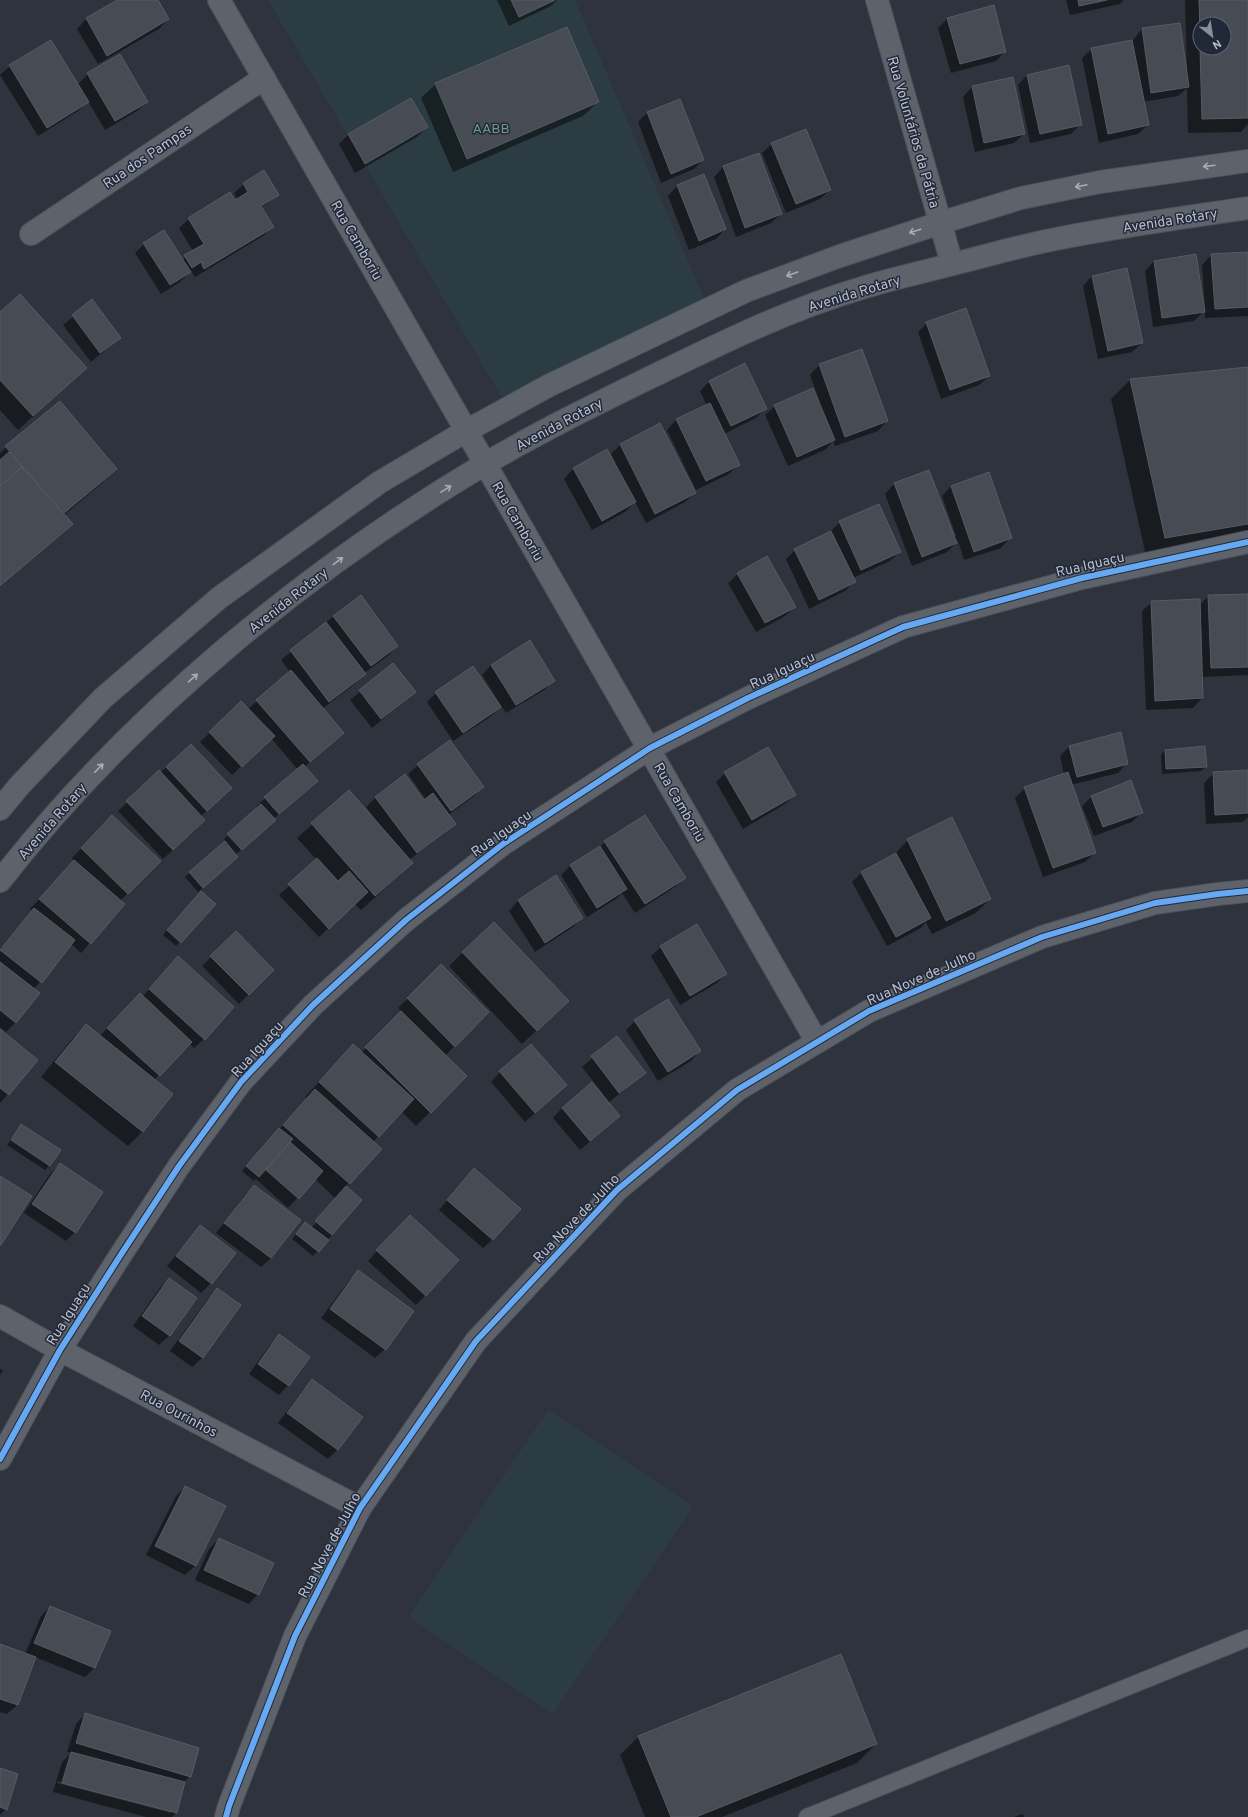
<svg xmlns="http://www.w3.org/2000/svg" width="1248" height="1817" viewBox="0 0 1248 1817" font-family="Overpass,sans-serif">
<rect width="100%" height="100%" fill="#2e333d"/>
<!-- green -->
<g fill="#2b3d43">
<path d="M268,0H575L705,301L504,401Z"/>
<path d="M548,1410L693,1506L553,1714L409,1617Z"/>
</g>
<!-- shadow -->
<g fill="#0007" fill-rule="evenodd">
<path d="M119,0H157L168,19L159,29L98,64L77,29L86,19Z"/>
<path d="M497,0H557L551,6L509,26Z"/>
<path d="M1066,0H1124L1120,4L1070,15Z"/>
<path d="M1185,0H1248V124L1241,132L1188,133L1187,88L1178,96L1143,102L1148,125L1138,134L1099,143L1082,58L1092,49L1133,40L1142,29L1187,68ZM1200,24H1224V48H1200Z"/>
<path d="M948,18L1005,51L996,61L951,73L938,28Z"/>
<path d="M10,66L77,85L88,74L147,102L137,111L105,130L88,101L78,111L38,136L0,75Z"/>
<path d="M1027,75L1081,124L1071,134L1030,143L1018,85Z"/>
<path d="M1012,79L1024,134L1014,143L975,152L963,97L972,87Z"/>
<path d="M436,84L598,102L583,116L453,172L421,98Z"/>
<path d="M410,99L427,127L417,137L355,173L339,144L348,135Z"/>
<path d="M647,113L703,160L694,169L661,183L638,122Z"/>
<path d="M772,144L830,190L820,199L786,213L762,153Z"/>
<path d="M723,167L781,214L771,223L736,237L714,177Z"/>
<path d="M703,176L725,229L716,239L689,250L668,196L677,186Z"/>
<path d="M244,184L278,195L261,208L272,227L263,236L195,277L191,271L180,282L161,294L135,253L144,244L182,260L193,251L179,228L189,219L238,200L234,193Z"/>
<path d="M1248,253V316L1205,318V310L1194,321L1153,327L1145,271L1154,261L1203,310L1205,309L1202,265L1211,255Z"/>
<path d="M1092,276L1142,343L1132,352L1098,359L1083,286Z"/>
<path d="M92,301L120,338L91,362L63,325Z"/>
<path d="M0,314L71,382L18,430L0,410Z"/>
<path d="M927,323L989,376L979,385L941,399L918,332Z"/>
<path d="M861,350L887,421L878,431L835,446L833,441L825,450L788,466L765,415L775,406L820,402L810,375L819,365Z"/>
<path d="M744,365L766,408L756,418L724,434L738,465L729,474L696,490L667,430L676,420L707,406L700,391L709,382Z"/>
<path d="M1248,368V539L1146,556L1111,399L1130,380Z"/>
<path d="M659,425L695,493L685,502L646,523L635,502L625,512L592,530L564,479L573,469L606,451L613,463L615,462L611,454L620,445Z"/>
<path d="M6,447L116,469L102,483L63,516L71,524L0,587V453Z"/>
<path d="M929,471L954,537L956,536L942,496L951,486L1010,538L1001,548L964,560L958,541L947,552L912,566L885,494L894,484Z"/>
<path d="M840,522L900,552L890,561L853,578L854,582L845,591L809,609L786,559L795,550L830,532Z"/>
<path d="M738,574L794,607L785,616L756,632L728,583Z"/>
<path d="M1248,595V675L1202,677V698L1193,708L1146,710L1142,611L1152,602L1199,605L1209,596Z"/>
<path d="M334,616L397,646L388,656L364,673V674L355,684L322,709L343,733L304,767L317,781L273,819L270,824L235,855L233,861L198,892L185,877L226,842L224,839L257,809L256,807L265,798L298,770L271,738L232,775L200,742L241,703L248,709L290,672L281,660Z"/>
<path d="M393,665L415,692L372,728L350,700Z"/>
<path d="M491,665L553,681L544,690L506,713L482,675Z"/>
<path d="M436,693L500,707L490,717L453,741L427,702Z"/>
<path d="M1120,733L1127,763L1118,773L1071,785L1095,853L1085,862L1043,877L1015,798L1025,788L1064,774L1060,756L1069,747Z"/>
<path d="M191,745L221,797L201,816L195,830L163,859L118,811Z"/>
<path d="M1165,750L1206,767L1201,771L1162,774L1161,755Z"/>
<path d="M418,765L483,787L473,797L448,815L455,824L445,833L409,860L412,863L398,877L361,910L355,904L319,937L279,895L317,860L297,838L349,792L378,825L379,824L366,807L376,797L424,802L426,800L408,774Z"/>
<path d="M1248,771V817L1243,822L1206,824L1204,783L1214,773Z"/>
<path d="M725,773L795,795L785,804L743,829L716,782Z"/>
<path d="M1092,796L1142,812L1132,822L1094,836L1082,806Z"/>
<path d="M103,826L159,861L120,901L124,905L81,953L71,944L34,989L16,1022L6,1032L0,1027V949L32,911L30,909L74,861L72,858Z"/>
<path d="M908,840L990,899L976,913L932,934L926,922L921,928L887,946L852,882L862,872L894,855Z"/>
<path d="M605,842L685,877L675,887L635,913L622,893L616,899L587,917L561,875L570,866L599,847Z"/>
<path d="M556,877L582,918L573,927L535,952L509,911L518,901Z"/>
<path d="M197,897L180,942L176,946L163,935Z"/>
<path d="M236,933L273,970L239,1004L202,966Z"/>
<path d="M661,947L726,974L717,983L680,1005L651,956Z"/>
<path d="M463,952L553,1015L522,1044L449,966Z"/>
<path d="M441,966L488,1012L445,1056L466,1076L416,1126L401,1111L373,1142L349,1183L345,1187L332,1235L313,1256L292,1239L305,1223L311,1227L313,1226L336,1199L315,1179L288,1208L256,1179L254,1181L242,1171L307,1098L305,1097L341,1059L361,1053L402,1012L398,1008Z"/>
<path d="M169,967L204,1039L194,1048L189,1043L154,1080L172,1095L142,1132L128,1146L41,1077L72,1039L86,1025L100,1036L130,1004L142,997Z"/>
<path d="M635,1021L700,1051L691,1061L658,1081L626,1030Z"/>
<path d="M0,1030L8,1094L0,1103Z"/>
<path d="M617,1037L644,1073L608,1103L609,1125L580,1150L553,1118L562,1108L603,1094L582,1067Z"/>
<path d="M500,1072L566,1085L525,1122L491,1082Z"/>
<path d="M21,1125L49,1166L45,1170L7,1145Z"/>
<path d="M60,1164L75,1232L66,1241L24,1213L50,1174Z"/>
<path d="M465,1179L493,1239L483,1248L439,1210Z"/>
<path d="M254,1186L300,1220L271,1258L261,1267L216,1233L245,1195Z"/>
<path d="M200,1226L211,1283L201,1293L167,1266Z"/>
<path d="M400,1226L426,1295L416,1305L368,1261Z"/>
<path d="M358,1272L385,1349L375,1358L321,1318L349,1281Z"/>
<path d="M169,1279L196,1298L169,1336L159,1345L133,1326L160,1288Z"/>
<path d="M217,1289L239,1305L202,1358L192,1367L170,1351L208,1299Z"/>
<path d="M279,1336L288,1385L279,1395L249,1374L270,1345Z"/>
<path d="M0,1369L3,1370L0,1375Z"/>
<path d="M312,1381L362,1418L337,1450L328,1459L278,1423L303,1390Z"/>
<path d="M185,1487L224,1506L195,1566L185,1575L146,1555L176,1496Z"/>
<path d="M219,1539L258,1594L249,1604L195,1580L209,1549Z"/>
<path d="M50,1607L94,1668L85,1677L35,1657L17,1705L7,1714L0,1712V1645L25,1654L41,1616Z"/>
<path d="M85,1714L190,1776L183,1783L176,1813L172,1817H146L53,1792L62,1762L71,1753L67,1752L76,1724ZM58,1781L171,1811V1813L57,1783Z"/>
<path d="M639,1736L876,1744L857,1763L722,1817H645L620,1755Z"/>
<path d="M0,1769L6,1809L0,1815Z"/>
<path d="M1023,1814L1024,1817H1014Z"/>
</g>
<!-- building -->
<g fill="#474b54" stroke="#575b65">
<path d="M117,0H158L169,19L107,56L86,18Z"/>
<path d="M511,0H555L519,17Z"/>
<path d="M1078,0H1107L1079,6Z"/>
<path d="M1199,0H1248V118L1202,119L1200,48H1224V24H1200V34Z"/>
<path d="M994,5L1006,52L960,64L947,18Z"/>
<path d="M1180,23L1189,87L1151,93L1142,28Z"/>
<path d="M567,27L599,102L467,159L435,83Z"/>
<path d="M51,40L89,102L47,128L9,65Z"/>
<path d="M1132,40L1149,125L1108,134L1091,48Z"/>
<path d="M120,54L148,102L115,121L87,73Z"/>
<path d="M1069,65L1082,125L1040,134L1027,75Z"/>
<path d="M1013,77L1025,134L984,143L972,86Z"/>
<path d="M411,98L428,127L365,164L348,134Z"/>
<path d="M680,99L704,160L671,174L647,112Z"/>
<path d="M806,129L831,190L796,204L771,143Z"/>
<path d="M759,153L782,214L745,228L723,166Z"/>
<path d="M264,170L279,195L261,206L274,227L204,269L201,262L192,268L184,255L204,244L188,218L230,192L235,200L248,192L243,183Z"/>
<path d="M704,174L726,229L699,241L677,185Z"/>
<path d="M164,230L191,272L170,285L143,243Z"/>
<path d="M1248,252V307L1215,309L1211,254Z"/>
<path d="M1196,254L1205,312L1162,318L1154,261Z"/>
<path d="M1127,268L1143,343L1108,351L1092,276Z"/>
<path d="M20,294L87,368L33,416L0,380V312Z"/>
<path d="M92,299L121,338L100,353L72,315Z"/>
<path d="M966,308L990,376L950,390L926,322Z"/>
<path d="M862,349L888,421L845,437L819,364Z"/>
<path d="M745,363L767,409L731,426L709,381Z"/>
<path d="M1248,367V524L1165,538L1130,379Z"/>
<path d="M813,388L835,440L797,457L774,405Z"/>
<path d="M60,401L117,469L63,514L5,446Z"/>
<path d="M710,403L740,465L706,481L676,419Z"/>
<path d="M660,423L696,493L655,514L620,444Z"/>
<path d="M607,449L636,502L602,521L573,468Z"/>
<path d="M9,452L22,467L0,486V460Z"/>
<path d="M22,467L73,524L0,586V486Z"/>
<path d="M929,470L957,543L922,557L894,483Z"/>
<path d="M989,472L1012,538L974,552L951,486Z"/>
<path d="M879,504L901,552L861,570L839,521Z"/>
<path d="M831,531L856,582L819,600L794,549Z"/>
<path d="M767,556L796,607L765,623L737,573Z"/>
<path d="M1248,594V667L1211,668L1208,595Z"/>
<path d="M361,595L398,646L371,666L333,616Z"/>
<path d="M1200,599L1203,698L1155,701L1151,601Z"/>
<path d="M326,622L366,674L329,702L290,650Z"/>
<path d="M530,640L555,681L516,705L491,665Z"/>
<path d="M393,663L416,692L381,719L359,690Z"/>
<path d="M473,666L501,707L463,733L435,692Z"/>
<path d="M291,670L344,733L310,762L256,700Z"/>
<path d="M241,701L275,736L242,767L209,732Z"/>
<path d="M1121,732L1128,764L1077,777L1069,746Z"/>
<path d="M450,740L484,787L451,811L417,764Z"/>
<path d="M191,744L232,788L207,811L166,767Z"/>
<path d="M1205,746L1207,767L1166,769L1165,750Z"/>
<path d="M768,747L796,795L752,820L724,772Z"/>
<path d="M303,764L318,781L279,814L264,797Z"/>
<path d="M159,770L205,820L173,850L126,801Z"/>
<path d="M1248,770V813L1215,815L1213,772Z"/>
<path d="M1068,772L1096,853L1053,868L1024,787Z"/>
<path d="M405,774L424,800L433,793L456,824L417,853L375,797Z"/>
<path d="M1131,780L1143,813L1103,827L1091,796Z"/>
<path d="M349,790L413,863L375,896L311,823Z"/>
<path d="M261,804L276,820L242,850L227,834Z"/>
<path d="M112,815L161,861L128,894L81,848Z"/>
<path d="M645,815L686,878L645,904L604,841Z"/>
<path d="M952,817L991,899L946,921L907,839Z"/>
<path d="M225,841L238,857L203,888L189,872Z"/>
<path d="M600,846L627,889L597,908L570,865Z"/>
<path d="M896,853L931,918L896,937L861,872Z"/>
<path d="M317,858L338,881L349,871L368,892L329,929L288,884Z"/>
<path d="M74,860L125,904L91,944L39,899Z"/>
<path d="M556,875L583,918L545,943L518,900Z"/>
<path d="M201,891L216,904L181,943L167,930Z"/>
<path d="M34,908L75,940L42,983L0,950Z"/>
<path d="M494,922L569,1001L537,1031L462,952Z"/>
<path d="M697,924L727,974L690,996L660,946Z"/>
<path d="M236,931L274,970L249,995L210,956Z"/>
<path d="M178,956L234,1007L205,1040L149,989Z"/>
<path d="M0,962L40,993L16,1023L0,1010Z"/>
<path d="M441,964L489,1012L455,1047L407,998Z"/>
<path d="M140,993L192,1042L160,1076L107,1028Z"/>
<path d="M668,999L701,1051L668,1072L634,1020Z"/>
<path d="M401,1011L467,1076L431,1113L365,1047Z"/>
<path d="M86,1024L173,1094L143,1132L55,1062Z"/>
<path d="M0,1029L38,1060L9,1095L0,1088Z"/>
<path d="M617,1036L646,1073L619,1093L591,1056Z"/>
<path d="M353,1044L414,1099L379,1137L319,1082Z"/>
<path d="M531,1044L567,1085L535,1113L499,1071Z"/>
<path d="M592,1082L620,1116L590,1141L562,1108Z"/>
<path d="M315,1089L382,1149L350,1184L283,1125Z"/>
<path d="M21,1124L61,1150L50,1166L11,1140Z"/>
<path d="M279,1128L293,1139L259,1177L246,1166Z"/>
<path d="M290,1142L323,1171L299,1199L266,1170Z"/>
<path d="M60,1163L103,1192L76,1233L32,1204Z"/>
<path d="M474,1168L521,1209L493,1240L447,1200Z"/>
<path d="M0,1176L32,1196L1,1245H0Z"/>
<path d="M254,1185L301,1220L271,1258L224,1223Z"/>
<path d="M346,1186L362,1200L332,1235L315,1221Z"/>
<path d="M410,1215L459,1260L426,1296L376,1250Z"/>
<path d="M305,1222L329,1240L319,1252L296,1234Z"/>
<path d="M200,1225L236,1253L212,1284L176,1256Z"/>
<path d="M358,1270L414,1311L386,1350L330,1309Z"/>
<path d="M169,1278L197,1298L170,1336L142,1316Z"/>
<path d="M217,1288L241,1305L203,1358L179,1341Z"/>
<path d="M279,1334L310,1357L289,1386L258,1364Z"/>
<path d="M312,1379L363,1417L338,1450L287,1413Z"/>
<path d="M185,1486L226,1506L196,1566L155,1546Z"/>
<path d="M219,1538L274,1563L259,1595L204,1570Z"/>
<path d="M50,1606L111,1631L95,1668L34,1643Z"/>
<path d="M0,1644L36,1657L18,1705L0,1699Z"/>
<path d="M841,1654L877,1744L696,1817H671L638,1736Z"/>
<path d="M85,1713L199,1748L191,1777L76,1743Z"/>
<path d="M71,1752L185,1782L177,1813L62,1783Z"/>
<path d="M0,1768L18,1774L7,1810L0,1807Z"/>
</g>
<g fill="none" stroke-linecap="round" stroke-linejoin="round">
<!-- service casing -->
<g stroke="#4c5057" stroke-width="18">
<path id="service" d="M807,1817L1248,1638"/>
</g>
<!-- minor casing -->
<g stroke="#4c5057" stroke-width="24">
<g id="minor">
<path d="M219,0L817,1042"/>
<path d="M877,0L952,264"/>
<path d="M31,234L264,78"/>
<path d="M0,809L20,785L103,698L219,598L380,482L466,431L548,386L746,291L840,256L940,223L1021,198L1100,182L1248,161"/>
<path d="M0,881C128,717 306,570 485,464C537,433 592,406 647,379C717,345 787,310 862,288C894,278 928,271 961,262C989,255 1017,247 1046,241C1113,227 1181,218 1248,208"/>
<path d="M0,1316L60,1350L360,1508"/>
<path d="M0,1459L60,1350L120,1256L179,1166L241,1082L313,1005L406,920L503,844L650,748L748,698L903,627L1082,578L1248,542"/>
<path d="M226,1817L229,1806L295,1636L360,1508L476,1341L617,1190L737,1090L869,1011L1042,937L1155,903L1218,894L1248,891"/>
</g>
</g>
<!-- service -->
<use href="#service" stroke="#5e626b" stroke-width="16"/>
<!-- minor -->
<use href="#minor" stroke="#5e626b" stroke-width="22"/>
<!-- cycleway casing -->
<g stroke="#212939" stroke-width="8">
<g id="cycleway">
<path d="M0,1459L60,1350L120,1256L179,1166L241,1082L313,1005L406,920L503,844L650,748L748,698L903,627L1082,578L1248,542"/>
<path d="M226,1817L229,1806L295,1636L360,1508L476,1341L617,1190L737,1090L869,1011L1042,937L1155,903L1218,894L1248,891"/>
</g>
</g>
<!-- cycleway -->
<use href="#cycleway" stroke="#66a8f1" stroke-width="6"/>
</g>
<!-- one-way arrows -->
<defs><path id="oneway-shaft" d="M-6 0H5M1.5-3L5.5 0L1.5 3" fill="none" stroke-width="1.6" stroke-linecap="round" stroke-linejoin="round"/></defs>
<g stroke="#a8acb9">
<use href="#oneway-shaft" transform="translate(1209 166) rotate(173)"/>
<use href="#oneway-shaft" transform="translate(1081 186) rotate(168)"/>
<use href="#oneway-shaft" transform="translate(915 231) rotate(162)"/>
<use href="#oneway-shaft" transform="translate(792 274) rotate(160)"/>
<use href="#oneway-shaft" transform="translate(446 489) rotate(-32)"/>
<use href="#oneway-shaft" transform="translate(338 561) rotate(-37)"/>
<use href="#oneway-shaft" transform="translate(193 678) rotate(-41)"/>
<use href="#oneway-shaft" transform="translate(99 768) rotate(-46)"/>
</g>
<g text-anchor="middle" stroke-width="3" stroke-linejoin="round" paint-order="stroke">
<!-- park labels -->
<g font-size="14" fill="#729d7f" stroke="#212939">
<text x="491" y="133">AABB</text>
</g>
<!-- street labels -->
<g font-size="14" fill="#babfcd" stroke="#212939">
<text transform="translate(914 132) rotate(74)" y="5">Rua Voluntários da Pátria</text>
<text transform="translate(147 156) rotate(-34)" y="5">Rua dos Pampas</text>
<text transform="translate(1170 220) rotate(-9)" y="5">Avenida Rotary</text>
<text transform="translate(357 240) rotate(60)" y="5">Rua Camboriu</text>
<text transform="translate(854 293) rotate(-17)" y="5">Avenida Rotary</text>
<text transform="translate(559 424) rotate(-28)" y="5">Avenida Rotary</text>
<text transform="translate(518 521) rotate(60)" y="5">Rua Camboriu</text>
<text transform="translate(1090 564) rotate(-13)" y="5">Rua Iguaçu</text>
<text transform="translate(288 600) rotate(-38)" y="5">Avenida Rotary</text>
<text transform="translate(782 670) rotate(-25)" y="5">Rua Iguaçu</text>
<text transform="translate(680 802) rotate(60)" y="5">Rua Camboriu</text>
<text transform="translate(52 821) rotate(-49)" y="5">Avenida Rotary</text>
<text transform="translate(501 833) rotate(-35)" y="5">Rua Iguaçu</text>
<text transform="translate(921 977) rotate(-24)" y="5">Rua Nove de Julho</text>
<text transform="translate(257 1049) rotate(-48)" y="5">Rua Iguaçu</text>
<text transform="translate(576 1218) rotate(-46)" y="5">Rua Nove de Julho</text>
<text transform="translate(68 1314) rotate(-58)" y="5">Rua Iguaçu</text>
<text transform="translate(179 1413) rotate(28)" y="5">Rua Ourinhos</text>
<text transform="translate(329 1545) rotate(-62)" y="5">Rua Nove de Julho</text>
</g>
</g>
<!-- north arrow -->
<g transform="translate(1212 36) rotate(150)"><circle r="19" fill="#212939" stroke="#5e6574"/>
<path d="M0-3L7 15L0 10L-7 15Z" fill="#898e9b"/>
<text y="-6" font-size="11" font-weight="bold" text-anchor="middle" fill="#babfcd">N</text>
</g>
</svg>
